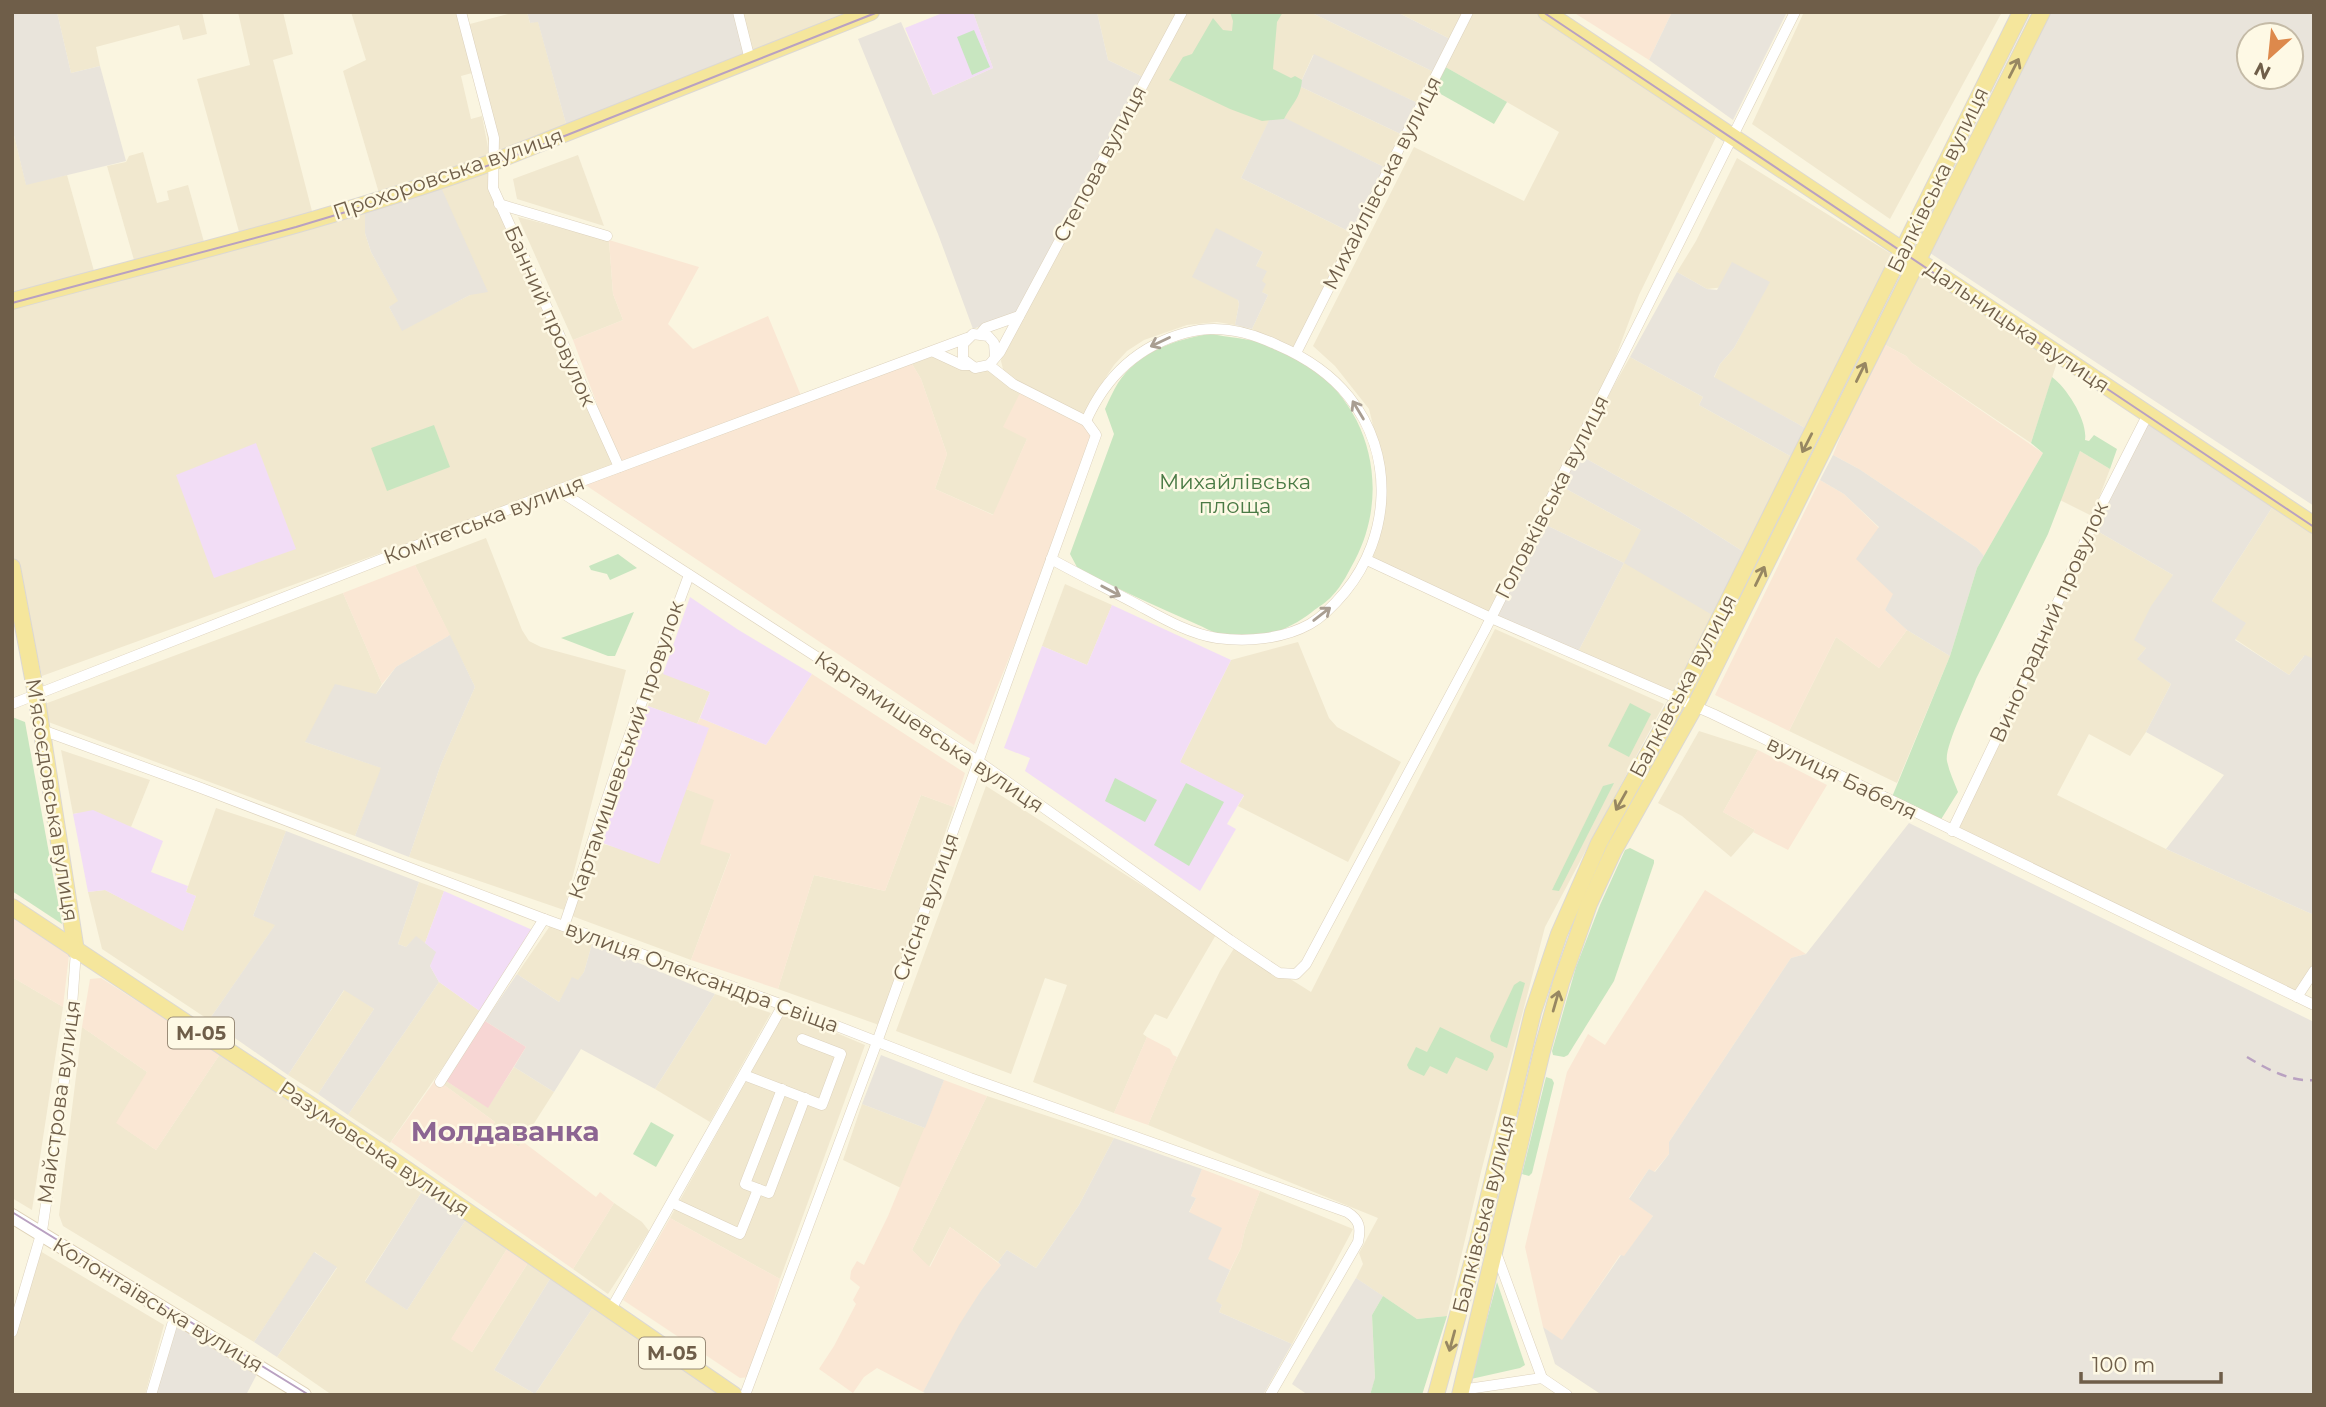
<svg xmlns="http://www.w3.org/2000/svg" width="2326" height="1407" viewBox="0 0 2326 1407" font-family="Montserrat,sans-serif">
<rect width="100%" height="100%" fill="#faf5e0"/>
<!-- residential -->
<g fill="#f1e8cf">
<path d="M57,12H202L207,34L183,40L179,25L96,47L100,66L71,73Z"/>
<path d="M238,12H283L293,54L273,60L314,219L241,239L197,79L250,65Z"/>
<path d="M351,12H460L472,73L461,76L471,119L482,116L491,163L381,200L343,71L366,60Z"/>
<path d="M516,12H527L530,23L538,21L568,131L492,162L466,25Z"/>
<path d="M738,12H864L749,56Z"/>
<path d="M1097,12H1181L1145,78L1108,60Z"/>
<path d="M1184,12H1310L1436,73L1420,104L1313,55L1299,86L1405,136L1388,169L1273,113L1241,178L1354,234L1295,350L1252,329L1268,295L1262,292V282L1256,266L1263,252L1216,229L1239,304L1235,325L1217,322L1187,325L1144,340L1127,351L1114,365L1104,380L1086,420L1014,384L1004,373L1001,361L1004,346Z"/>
<path d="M1397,12H1466L1452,40Z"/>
<path d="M1469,12H1542L1716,137L1639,295L1597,406L1490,617L1368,560L1380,522L1386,478L1369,409L1335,366L1313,346L1414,147L1524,201L1559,132L1442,65Z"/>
<path d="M1804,12H2002L1890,219L1752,124Z"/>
<path d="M12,127L26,184L67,175L96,278L12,301Z"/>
<path d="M143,152L157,203L169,200L167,191L188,185L206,249L136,267L107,166L126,162L129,156Z"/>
<path d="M578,155L604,226L517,199L513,179Z"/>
<path d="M1737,158L1893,255L1807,429L1714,378L1720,364L1734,348L1769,282L1707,289L1677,272L1696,241Z"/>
<path d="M489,166L492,189L618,467L42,676L12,549V302L365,207V233L371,252L399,302L389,307L402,330L470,295L439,183Z"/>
<path d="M518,217L609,240L613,294L623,320L573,340Z"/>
<path d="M1921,269L2059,356L2031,443L1912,363L1906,356L1878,341Z"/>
<path d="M937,355L984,368L1022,389L1027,439L994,515L935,489L947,454L921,379L912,364Z"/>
<path d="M1630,357L1703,397L1699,405L1792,457L1747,554L1681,512L1576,453Z"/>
<path d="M2080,451L2110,469L2092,516L2060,500Z"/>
<path d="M1559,485L1641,530L1707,611L1714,616L1677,697L1577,654L1624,563L1540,522Z"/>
<path d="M2275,503L2314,529V659L2304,656L2289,675L2235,639L2212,601Z"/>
<path d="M2092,528L2173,575L2146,648L2138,658L2171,684L2146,732L2130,756L2089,734L2057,795L2166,849L2314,915V963L2295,993L1955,830Z"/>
<path d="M486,538L522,630L529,641L541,647L626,670L564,910L409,857L441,764L475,687L415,565Z"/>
<path d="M1065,584L1112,605L1087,665L1042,646Z"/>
<path d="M343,593L382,684L376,694L305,742L382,768L355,836L43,720L42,705Z"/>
<path d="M1495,629L1664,704L1545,927L1481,1172L1447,1316L1417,1319L1356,1278L1363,1264L1359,1253L1378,1218L1148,1125L1173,1066L1220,971L1236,945L1311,992Z"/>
<path d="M1907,630L1950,656L1897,783L1789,731L1836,637L1879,668Z"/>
<path d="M1298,642L1329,718L1337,727L1401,762L1348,862L1238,806L1244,796L1180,762L1231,660Z"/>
<path d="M659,671L710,692L697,724L648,706Z"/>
<path d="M1699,731L1758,750L1723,812L1755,830L1731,857L1682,816L1658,803Z"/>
<path d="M61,750L150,780L131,827L77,813L73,814Z"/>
<path d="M986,786L1217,933L1167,1019L1155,1014L1143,1034L1147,1037L1114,1113L1033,1082L1067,985L1045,978L1011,1074L896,1031Z"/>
<path d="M686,789L715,799L731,853L691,960L572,916L595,842L615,847L659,863Z"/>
<path d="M921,795L954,807L879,1025L778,989L814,875L885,891Z"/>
<path d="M216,808L286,831L253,916L276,924L209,1020L102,949L88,892L105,890L183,930L196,896L186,892Z"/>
<path d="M419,882L444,891L425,943L416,937L406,947L398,944Z"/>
<path d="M550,926L592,944L584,972L578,981L573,978L559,1002L517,974Z"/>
<path d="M12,977L63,1007L32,1210L12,1198Z"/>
<path d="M439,982L481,1012L390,1143L348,1115Z"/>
<path d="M345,989L374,1009L318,1094L288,1075Z"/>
<path d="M715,994L771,1013L710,1122L655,1089Z"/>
<path d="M785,1011L865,1045L780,1279L670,1218Z"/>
<path d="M82,1027L147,1072L124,1128L156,1150L220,1054L421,1193L365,1281L407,1310L469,1215L510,1244L452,1338L472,1352L531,1258L553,1274L494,1370L535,1394L596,1303L732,1395H332L277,1357L337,1268L315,1252L254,1342L63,1226L59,1215Z"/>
<path d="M514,1067L554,1092L519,1147L490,1129L495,1122L444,1085L446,1081L488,1107Z"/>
<path d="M987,1096L1114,1138L1079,1205L1036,1268L1007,1250L998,1262L950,1227L929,1267L912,1250Z"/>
<path d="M862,1104L925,1128L901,1188L843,1160Z"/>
<path d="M1260,1191L1353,1229L1292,1344L1219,1312L1222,1305L1215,1302L1241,1248L1245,1230Z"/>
<path d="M614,1203L642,1222L649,1231L608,1294L573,1269Z"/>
<path d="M40,1251L164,1325L145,1395H12V1345Z"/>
</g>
<!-- commercial -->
<g fill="#fae7d4">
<path d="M1573,12H1672L1649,60Z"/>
<path d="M609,240L699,267L668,324L693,349L768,316L802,398L620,466L573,340L623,320L613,294Z"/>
<path d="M1878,341L1906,356L1912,363L2043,453L1984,556L1977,548L1859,469L1833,455Z"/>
<path d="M912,364L921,379L947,454L935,489L993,515L1027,439L1003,427L1022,389L1086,421L1096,435L1087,464L974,745L581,482Z"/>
<path d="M1820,480L1844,494L1879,528L1894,594L1885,610L1907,630L1879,668L1836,637L1789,731L1715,695Z"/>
<path d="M415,565L450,635L396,667L382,684L343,593Z"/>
<path d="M812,674L965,773L954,807L921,795L885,891L814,875L778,989L691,960L731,854L700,844L714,800L686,789L708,729L697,724L700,718L766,745Z"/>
<path d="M1758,750L1827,785L1788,850L1753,832L1755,830L1723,812Z"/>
<path d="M1705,890L1806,954L1791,958L1669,1142V1154L1654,1172L1649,1169L1629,1198L1653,1216L1624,1257L1620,1255L1562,1341L1543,1327L1525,1247L1567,1072L1588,1034L1605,1045Z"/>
<path d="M12,918L69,955L63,1007L12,977Z"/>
<path d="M101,978L220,1054L156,1150L116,1123L147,1072L82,1027L90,979Z"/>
<path d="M1147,1037L1170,1049L1173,1055L1177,1057L1148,1125L1114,1113Z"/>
<path d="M436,1079L495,1122L490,1129L519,1147L522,1141L596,1197L600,1192L614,1203L573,1269L391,1142Z"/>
<path d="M944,1080L987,1096L912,1250L930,1267L950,1227L1001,1265L982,1289L923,1392L877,1368L864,1377L853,1393L819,1369L834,1346L856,1304L853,1300L860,1287L850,1279L851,1271L857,1261L864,1265L888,1216Z"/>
<path d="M1202,1169L1260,1191L1245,1230L1241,1248L1230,1270L1207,1260L1189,1213L1196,1198L1191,1196Z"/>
<path d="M670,1218L780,1279L750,1377L740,1378L623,1300Z"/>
<path d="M510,1244L531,1258L472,1352L451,1339Z"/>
</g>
<!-- industrial -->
<g fill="#e9e4db" fill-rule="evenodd">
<path d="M12,12H57L71,73L100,66L126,161L26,185L12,127Z"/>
<path d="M527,12H737L748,58L568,131L538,22L530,23Z"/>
<path d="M973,12H1097L1108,60L1145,78L1020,311L973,329L938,234L858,39L901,22L933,95L993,68Z"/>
<path d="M1310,12H1397L1452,40L1436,73Z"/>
<path d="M1672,12H1787L1733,120L1649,60Z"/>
<path d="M2050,12H2314V506L1927,251ZM2249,35H2291V77H2249Z"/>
<path d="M1314,54L1420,104L1405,136L1299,86Z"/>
<path d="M1273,112L1388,169L1354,234L1241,178Z"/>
<path d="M439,183L488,292L470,295L402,331L389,307L398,301L371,252L365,233V207Z"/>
<path d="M1216,228L1263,252L1256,266L1267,271L1262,281L1266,284L1262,292L1268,295L1252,329L1235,325L1239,304L1238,300L1192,277Z"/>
<path d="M1732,262L1770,282L1734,348L1720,364L1714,377L1807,429L1792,457L1699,405L1703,397L1630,357L1677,272L1707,289L1717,290Z"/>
<path d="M2147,417L2275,503L2212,601L2246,623L2235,640L2289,675L2305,655L2314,659V915L2166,849L2224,775L2146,732L2171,684L2137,659L2146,648L2134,640L2151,606L2173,575L2092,528Z"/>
<path d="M1576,453L1681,512L1747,554L1714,616L1624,563L1577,654L1492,617L1540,522L1624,563L1641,530L1559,485Z"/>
<path d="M1833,455L1859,469L1977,548L1984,556L1977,568L1950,656L1907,630L1885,610L1893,594L1856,559L1879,527L1844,494L1820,480Z"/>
<path d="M450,635L475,687L441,764L409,857L355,836L381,768L305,742L335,684L376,694L396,667Z"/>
<path d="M1909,823L2314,1022V1395H1602L1555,1364L1543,1327L1562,1340L1621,1255L1624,1256L1653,1216L1629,1199L1649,1169L1655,1172L1669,1154V1142L1791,958L1806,954Z"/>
<path d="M286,831L419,882L398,944L406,947L416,936L437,952L430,966L439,982L348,1115L318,1094L374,1009L344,990L288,1075L209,1020L275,925L253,916Z"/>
<path d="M592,944L715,994L655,1089L581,1049L554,1092L514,1067L526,1047L485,1021L517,974L559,1002L572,977L578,980L584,972Z"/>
<path d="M881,1055L944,1080L925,1128L862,1104Z"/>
<path d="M1114,1138L1202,1169L1191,1196L1196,1198L1189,1212L1222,1228L1208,1259L1230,1270L1216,1301L1222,1305L1219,1312L1292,1344L1263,1395H929L923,1392L959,1325L982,1289L1001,1265L998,1262L1007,1250L1036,1268L1079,1205Z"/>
<path d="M421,1193L469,1215L407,1310L365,1282Z"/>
<path d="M314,1252L337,1267L277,1357L254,1342Z"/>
<path d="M553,1274L596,1303L535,1394L494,1370Z"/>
<path d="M1356,1278L1383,1296L1372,1315L1375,1379L1370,1395H1308L1292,1384Z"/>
<path d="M176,1325L257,1374L246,1395H151Z"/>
</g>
<!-- education -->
<g fill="#f2ddf6">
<path d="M945,12H973L993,68L933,95L905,28Z"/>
<path d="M256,443L296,549L214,578L176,475Z"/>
<path d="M690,597L737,629L812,674L766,745L700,718L710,692L663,674Z"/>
<path d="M1112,605L1231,660L1180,762L1244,795L1227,824L1236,829L1200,891L1025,771L1030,758L1004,748L1042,646L1087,665Z"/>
<path d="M648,706L709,728L659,864L600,842Z"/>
<path d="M93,810L163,841L151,872L188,886L186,892L196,896L183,931L105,890L88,892L73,814Z"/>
<path d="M444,891L537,932L481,1012L439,982L430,966L436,952L425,943Z"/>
</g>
<!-- medical -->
<path fill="#f7d6d4" d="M485,1021L526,1047L488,1108L446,1081Z"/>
<!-- green -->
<g fill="#c8e6c0">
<path d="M1230,12H1283L1277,22L1273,69L1291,78L1295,76L1302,80C1300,99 1293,102 1284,119L1262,121L1230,109L1169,80L1183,57L1192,54L1213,18L1223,30L1232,31L1233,21Z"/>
<path d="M974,30L990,67L972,75L957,37Z"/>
<path d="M1442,65L1507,102L1494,124L1430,88Z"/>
<path d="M1210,334C1229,337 1249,339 1268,344C1282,348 1297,358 1310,367C1372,410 1390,493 1355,560C1349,571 1342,586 1332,596C1327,602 1318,607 1312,612C1289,630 1258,642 1228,637C1217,635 1204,627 1194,623C1155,606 1116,588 1078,569L1070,554L1114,434L1105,409C1109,400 1113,391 1118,383C1138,352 1176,339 1210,334Z"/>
<path d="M2052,377C2067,388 2088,421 2085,440L2089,441L2094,435L2117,449L2110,469L2080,451L2048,534L1976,679C1970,696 1944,747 1947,761C1949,771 1954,782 1958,792L1940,821L1892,797L1950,656L1977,568L2043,453L2031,443Z"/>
<path d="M434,425L450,467L387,491L371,448Z"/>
<path d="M618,554L637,568L610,580L607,574L591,570L589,566Z"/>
<path d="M634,612L615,656H608L561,638Z"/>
<path d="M1630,703L1651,714L1629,757L1608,746Z"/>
<path d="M12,717L25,722L62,924L12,891Z"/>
<path d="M1115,778L1157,800L1145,822L1105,801Z"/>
<path d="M1186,783L1224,802L1189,866L1154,845Z"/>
<path d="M1614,783L1559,891L1552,890L1603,786Z"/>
<path d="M1630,848L1654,860V863L1614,981L1568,1055L1564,1057L1553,1055L1552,1051L1576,967L1600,905L1625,850Z"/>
<path d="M1520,981L1525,983L1507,1048L1491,1041L1490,1036L1514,985Z"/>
<path d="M1440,1027L1493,1053L1494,1057L1487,1071L1456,1057L1447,1074L1430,1066L1424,1076L1409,1069L1407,1065L1416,1047L1427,1052Z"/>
<path d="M1546,1077L1552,1079L1554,1083L1532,1173L1529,1176L1522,1174Z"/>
<path d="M651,1122L674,1135L656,1167L633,1154Z"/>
<path d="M1497,1282L1525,1365L1520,1368L1471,1379Z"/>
<path d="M1383,1296L1417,1319L1447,1316L1422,1395H1370L1375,1378L1372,1315Z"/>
</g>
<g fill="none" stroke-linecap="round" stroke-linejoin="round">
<!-- minor casing -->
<g stroke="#ddd2bd" stroke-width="11">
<g id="minor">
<path d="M461,12L494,138L493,188L619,467"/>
<path d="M738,12L750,60"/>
<path d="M499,204L607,236"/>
<path d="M981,333L985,328L1019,316"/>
<path d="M934,352L962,365H969"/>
<path d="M1296,353L1468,12"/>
<path d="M995,357L994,343L988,336L973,334L963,344V359L975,368L989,365L1000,352L1182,12"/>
<path d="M558,490L978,761L1230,940L1279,973L1296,974L1306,964L1485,630L1795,12"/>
<path d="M1051,559C1080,575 1110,590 1140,606C1164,619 1190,634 1217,638C1248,642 1283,639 1310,624C1324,616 1335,604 1345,592C1391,536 1395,454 1349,397C1330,373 1305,357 1277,345C1248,331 1216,324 1185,333C1138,346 1106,376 1086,421"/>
<path d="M1367,560L1491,618L1713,714L2314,1005"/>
<path d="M12,704L558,490L967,338"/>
<path d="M42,730L201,788L544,919L783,1005L970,1078L1347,1212C1360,1220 1361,1228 1358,1242L1270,1395"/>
<path d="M1952,831L2003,725L2098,512L2148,414"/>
<path d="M564,926L617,769L689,575"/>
<path d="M2297,997L2314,971"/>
<path d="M744,1075L822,1105L841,1054L802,1039"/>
<path d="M440,1082L544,919"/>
<path d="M782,1089L745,1184L769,1193L805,1098"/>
<path d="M673,1203L740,1234L758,1189"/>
<path d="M1495,1250L1542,1378"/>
<path d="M610,1311L783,1005"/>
<path d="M12,1332L42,1231L69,1047L76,951"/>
<path d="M1542,1378L1567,1395"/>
<path d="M1461,1390L1542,1378"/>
<path d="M151,1395L175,1315"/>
<path d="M745,1395L877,1042L1096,435L1086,421L1013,384L989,365"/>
</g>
</g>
<!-- secondary casing -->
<g stroke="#dfd2b8" stroke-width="16">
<path id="secondary" d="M12,1216L304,1395"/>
</g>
<!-- primary casing -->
<g stroke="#dcd8d3" stroke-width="18">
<g id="primary">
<path d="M1546,12L2314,525"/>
<path d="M12,301C173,257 336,219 493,162L871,12"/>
<path d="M12,567L36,694L76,951"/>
<path d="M12,907L381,1152L734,1395"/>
<path d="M1436,1395L1478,1241L1533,1012L1559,934L1599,843L1688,682L2021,12"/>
<path d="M1460,1395L1542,1051L1561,983L1589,904L1614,850L1695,706L2042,12"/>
</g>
</g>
<!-- minor -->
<use href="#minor" stroke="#fff" stroke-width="10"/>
<!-- secondary -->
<use href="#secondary" stroke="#fff" stroke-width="14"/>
<!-- primary -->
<use href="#primary" stroke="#f5e69c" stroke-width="16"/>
<!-- tram -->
<g stroke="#b9a1c1" stroke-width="2">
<path d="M1543,12L2314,527"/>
<path d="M12,303L296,227L432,186L514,156L878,12"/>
<path d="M12,1212L309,1395"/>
</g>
<!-- rail -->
<path stroke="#b9a1c1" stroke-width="2.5" stroke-dasharray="10 7" stroke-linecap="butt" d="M2247,1057C2267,1069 2290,1082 2314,1080"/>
</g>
<!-- one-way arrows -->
<defs><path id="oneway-shaft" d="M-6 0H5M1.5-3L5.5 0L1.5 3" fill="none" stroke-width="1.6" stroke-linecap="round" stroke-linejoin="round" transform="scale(1.75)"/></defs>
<g stroke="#978762">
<use href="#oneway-shaft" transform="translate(2014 68) rotate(-63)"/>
<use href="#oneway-shaft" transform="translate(1861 372) rotate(-64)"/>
<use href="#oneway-shaft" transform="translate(1807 443) rotate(117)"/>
<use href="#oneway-shaft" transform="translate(1760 576) rotate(-64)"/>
<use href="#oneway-shaft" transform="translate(1621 801) rotate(119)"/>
<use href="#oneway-shaft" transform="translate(1556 1001) rotate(-74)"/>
<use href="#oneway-shaft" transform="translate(1452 1341) rotate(105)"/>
</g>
<g stroke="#a99e92">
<use href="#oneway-shaft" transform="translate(1160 342) rotate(155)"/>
<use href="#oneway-shaft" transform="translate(1358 410) rotate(-121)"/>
<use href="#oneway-shaft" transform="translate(1111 591) rotate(28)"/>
<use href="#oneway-shaft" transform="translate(1322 614) rotate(-38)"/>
</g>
<g text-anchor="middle" stroke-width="5" stroke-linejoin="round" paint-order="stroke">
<!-- shield labels -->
<g fill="#fef9e5" stroke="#9a8c78" stroke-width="2">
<rect x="168" y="1017.5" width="66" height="31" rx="5"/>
<rect x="639" y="1337.5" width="66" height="31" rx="5"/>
</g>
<g font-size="19" font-weight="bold" fill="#6f5e49">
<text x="201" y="1040">М-05</text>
<text x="672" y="1360">М-05</text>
</g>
<!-- street labels -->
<g font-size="21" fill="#6f5e49" stroke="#fef9e5">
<text transform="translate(1100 164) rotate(-62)" y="7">Степова вулиця</text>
<text transform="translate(448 174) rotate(-19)" y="7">Прохоровська вулиця</text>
<text transform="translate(1938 180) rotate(-64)" y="7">Балківська вулиця</text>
<text transform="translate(1382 183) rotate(-63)" y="7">Михайлівська вулиця</text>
<text transform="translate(550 316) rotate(66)" y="7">Банний провулок</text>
<text transform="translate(2017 327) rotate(34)" y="7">Дальницька вулиця</text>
<text transform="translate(1552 497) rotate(-63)" y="7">Головківська вулиця</text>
<text transform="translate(484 520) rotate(-21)" y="7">Комітетська вулиця</text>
<text transform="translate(2049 622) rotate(-66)" y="7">Виноградний провулок</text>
<text transform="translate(1683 686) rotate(-62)" y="7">Балківська вулиця</text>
<text transform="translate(929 732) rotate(34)" y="7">Картамишевська вулиця</text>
<text transform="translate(626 750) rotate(-71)" y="7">Картамишевський провулок</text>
<text transform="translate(1842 778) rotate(26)" y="7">вулиця Бабеля</text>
<text transform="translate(52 800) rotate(81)" y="7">Мʼясоєдовська вулиця</text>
<text transform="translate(926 907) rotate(-70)" y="7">Cкісна вулиця</text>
<text transform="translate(702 977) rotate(20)" y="7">вулиця Олександра Свіща</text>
<text transform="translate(59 1102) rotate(-82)" y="7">Майстрова вулиця</text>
<text transform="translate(374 1149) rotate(34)" y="7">Разумовська вулиця</text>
<text transform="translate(1484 1214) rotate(-76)" y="7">Балківська вулиця</text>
<text transform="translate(158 1305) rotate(31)" y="7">Колонтаївська вулиця</text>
</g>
<!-- park labels -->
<g font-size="21" fill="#4a7a45" stroke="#fef9e5">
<text x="1235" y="489">Михайлівська<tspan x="1235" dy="24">площа</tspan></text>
</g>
<!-- district labels -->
<g font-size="28" font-weight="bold" fill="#8c6592" stroke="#fef9e5">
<text x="505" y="1141">Молдаванка</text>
</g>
</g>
<!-- border -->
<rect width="2326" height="1407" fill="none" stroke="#6f5e49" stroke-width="28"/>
<!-- north arrow -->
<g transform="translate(2270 56) rotate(207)"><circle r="33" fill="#fef9e5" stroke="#c5bba7" stroke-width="2"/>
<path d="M0-5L12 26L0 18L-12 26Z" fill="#dd894c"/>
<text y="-10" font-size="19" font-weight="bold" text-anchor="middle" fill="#6f5e49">N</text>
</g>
<!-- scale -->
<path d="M2081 1372v10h140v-10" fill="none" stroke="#6f5e49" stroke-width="3.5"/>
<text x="2092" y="1372" font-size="21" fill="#6f5e49" stroke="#fef9e5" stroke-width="5" paint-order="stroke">100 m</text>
</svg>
